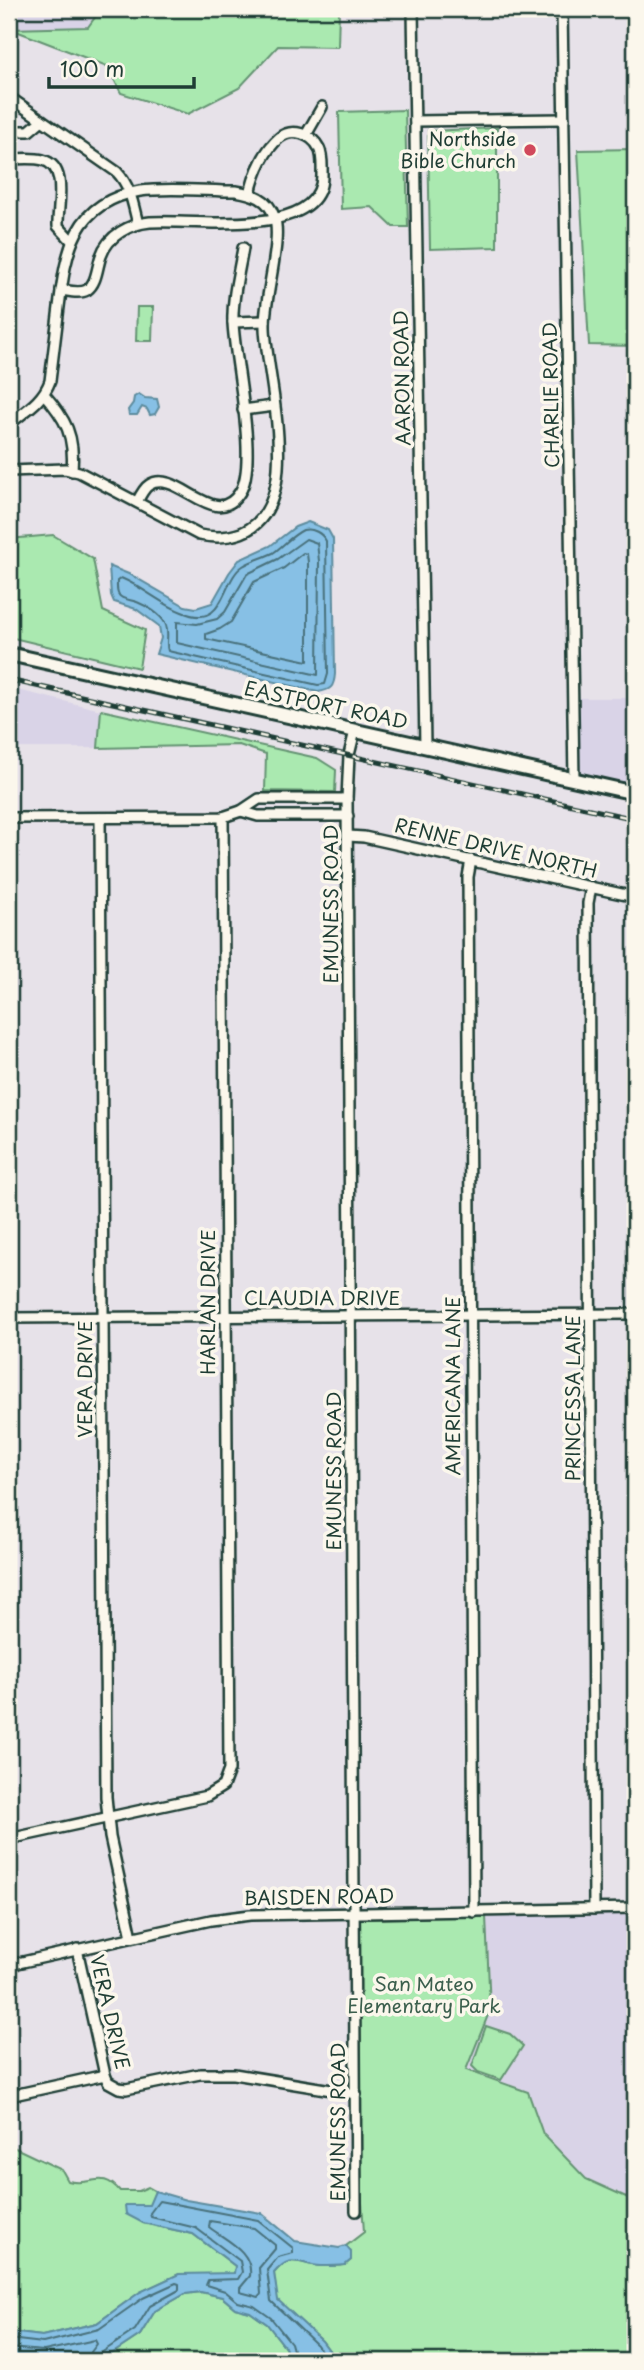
<svg xmlns="http://www.w3.org/2000/svg" width="644" height="2370" viewBox="0 0 644 2370" font-family="'Playpen Sans',sans-serif">
<rect width="100%" height="100%" fill="#e7e2e9"/>
<filter id="ink" filterUnits="userSpaceOnUse"><feTurbulence type="fractalNoise" baseFrequency=".0143" numOctaves="2"/><feDisplacementMap in="SourceGraphic" scale="14" xChannelSelector="R" yChannelSelector="G"/><feConvolveMatrix kernelMatrix="1 2 1 2 8 2 1 2 1" color-interpolation-filters="sRGB"/></filter>
<g filter="url(#ink)">
<!-- built -->
<g fill="#d9d3e7">
<path d="M9,9H101L88,27L9,29Z"/>
<path d="M9,688L101,710L98,748H9Z"/>
<path d="M577,698H635V787L578,776Z"/>
<path d="M635,1914V2201L586,2179L543,2134L527,2092L465,2070L490,2010L486,1916Z"/>
</g>
<!-- green -->
<g fill="#aae9b0" stroke="#649372" stroke-width="2">
<path d="M101,9H339L338,47L278,46L239,88L188,114L121,93L107,66L16,31L9,37V29L88,27Z"/>
<path d="M405,110L408,227H393L372,207L341,209L339,112Z"/>
<path d="M497,128V247L430,249L428,131Z"/>
<path d="M635,149V346L589,345L578,150Z"/>
<path d="M137,307H153L152,341H136Z"/>
<path d="M53,535L93,559L103,611L145,630L139,668L9,637V539Z"/>
<path d="M101,710L317,758L336,770L335,792L265,791L266,754L239,745L98,748Z"/>
<path d="M486,1916L490,2010L466,2070L528,2092L543,2134L586,2179L635,2201V2361H337L322,2341L277,2300L274,2273C291,2252 299,2265 321,2266C329,2266 337,2266 345,2265L351,2260V2252L346,2246L364,2232L361,2188L358,1919Z"/>
<path d="M486,2026L510,2034L523,2046L501,2080L478,2072L472,2066Z"/>
<path d="M9,2145L62,2170L68,2181C93,2187 101,2169 120,2191H139L148,2187L155,2191L150,2205H126L143,2223L193,2234L235,2266V2274H179L140,2292L97,2323L42,2336L9,2332Z"/>
<path d="M201,2292L222,2297L235,2308L250,2312L267,2324L285,2347L290,2361H101L140,2335L155,2311L185,2294Z"/>
</g>
<!-- water -->
<g fill="#87c0e5" stroke="#5d8c9e" stroke-width="2">
<path d="M139,394L145,398L157,399L159,407L155,414L150,415L147,409L142,407L137,415H129L128,410L133,403L134,397Z"/>
<path d="M308,522L328,530L333,539L335,674C334,687 331,690 318,692L156,654L161,638L159,626L136,609L114,602L111,595L109,566L131,575L185,606L196,608L212,603L229,573L239,560L270,546L295,527Z"/>
<path d="M155,2191L186,2200L261,2213L295,2241L339,2248L346,2246L351,2252V2260L345,2265C337,2266 329,2266 321,2266C300,2265 291,2252 274,2273L278,2300L322,2341L337,2361H290L285,2347L267,2324L250,2312L235,2308L222,2297L201,2292L185,2294L155,2311L140,2335L101,2361H9V2332L42,2336L97,2323L140,2292L179,2274L234,2273L235,2266L193,2234L143,2223L126,2214L125,2205H149Z"/>
</g>
<g fill="none" stroke-linecap="round" stroke-linejoin="round">
<!-- shore -->
<g stroke="#49717b" stroke-width="2">
<path d="M303,530C313,528 322,533 326,541L328,674L325,684L318,685L168,651C165,642 170,632 165,623C160,614 147,606 137,602C133,600 125,600 121,597C116,594 117,586 117,581L121,578C143,587 161,604 182,612C226,631 221,580 243,566C252,560 263,558 273,553C283,546 291,536 303,530Z"/>
<path d="M306,539L317,543L319,561L318,675L177,643V622L197,624L217,619L225,612L247,574L278,559Z"/>
<path d="M303,553L307,554L308,562V661L206,639V634L220,629L231,622L254,582L284,568Z"/>
<path d="M210,2221L254,2228L275,2245V2249L259,2268L261,2294L259,2297L240,2292V2288L250,2276C253,2251 227,2241 209,2227Z"/>
<path d="M9,2339L43,2343L99,2329L143,2298L176,2283L179,2284V2290L150,2306L135,2330L101,2353L98,2361"/>
<path d="M9,2348L44,2351L95,2340L97,2344L91,2352L90,2361"/>
<path d="M296,2361L291,2343L271,2318L254,2306L238,2302L225,2291L206,2285L208,2280L238,2279L242,2272L240,2261L196,2228L151,2217L150,2213L159,2201L258,2220L293,2248V2253L278,2257L267,2270L271,2301L317,2345L328,2361"/>
</g>
<!-- street casing -->
<g stroke="#1f3d34" stroke-width="14">
<g id="street">
<path d="M413,9L425,746"/>
<path d="M562,9L574,780"/>
<path d="M9,97L117,172C131,187 133,205 138,224"/>
<path d="M415,121L564,119"/>
<path d="M9,131H29L42,120"/>
<path d="M306,135L322,107"/>
<path d="M9,159C19,159 33,157 43,160C69,167 57,207 58,226L72,241"/>
<path d="M61,290C69,291 80,294 87,290C97,283 97,267 101,256C108,235 130,224 150,222C192,219 323,240 322,175C322,166 323,156 319,148C312,134 292,127 279,138C263,152 255,173 250,193"/>
<path d="M233,322L265,321"/>
<path d="M44,394C66,419 75,436 72,471"/>
<path d="M243,410L274,406"/>
<path d="M9,424C25,411 43,401 50,381C53,356 56,332 59,307C66,251 73,202 140,191C168,187 207,191 236,191C253,194 268,198 274,216C283,240 264,297 265,327C266,379 307,507 241,533C227,538 214,538 199,535L79,472L65,469L9,471"/>
<path d="M137,502C140,496 144,488 149,485C177,467 215,533 240,492C259,462 234,360 233,322C232,298 239,272 243,248"/>
<path d="M355,731L349,755L347,799L356,2211"/>
<path d="M241,811L258,816H348"/>
<path d="M9,818L223,817L241,811L259,799H347"/>
<path d="M100,818L106,1797L110,1837L132,1937"/>
<path d="M348,836L364,837L635,897"/>
<path d="M471,860L468,877L474,1912"/>
<path d="M591,887L588,903L594,1909"/>
<path d="M9,1318L635,1314"/>
<path d="M9,1839L207,1796L223,1786L229,1770L223,817"/>
<path d="M77,1949L105,2075L108,2082L119,2088L126,2089L200,2074H234L356,2094"/>
<path d="M9,1965L211,1920L250,1915L635,1908"/>
<path d="M9,2096L105,2075"/>
</g>
</g>
<!-- secondary casing -->
<g stroke="#1f3d34" stroke-width="18">
<path id="secondary" d="M9,654L635,793"/>
</g>
<!-- street -->
<use href="#street" stroke="#fbf7ec" stroke-width="9"/>
<!-- secondary -->
<use href="#secondary" stroke="#fbf7ec" stroke-width="12"/>
<!-- rail casing -->
<g stroke="#1f3d34" stroke-width="5">
<path id="rail" d="M9,680L635,819"/>
</g>
<!-- rail -->
<use href="#rail" stroke="#fbf7ec" stroke-width="2.5" stroke-dasharray="8" stroke-linecap="butt"/>
</g>
</g>
<!-- markers -->
<circle fill="#d1495b" stroke="#fbf7ec" stroke-width="2.5" cx="530" cy="150" r="7"/>
<g text-anchor="middle" stroke-width="7" stroke-linejoin="round" paint-order="stroke">
<!-- poi labels -->
<g font-size="19" fill="#1f3d34" stroke="#fbf7ec" text-anchor="end">
<text x="516" y="146">Northside<tspan x="516" dy="22">Bible Church</tspan></text>
</g>
<!-- street labels -->
<g font-size="19" fill="#1f3d34" stroke="#fbf7ec">
<text transform="translate(402 378) rotate(-91)" y="7">AARON ROAD</text>
<text transform="translate(551 395) rotate(-91)" y="7">CHARLIE ROAD</text>
<text transform="translate(326 705) rotate(12)" y="7">EASTPORT ROAD</text>
<text transform="translate(496 848) rotate(13)" y="7">RENNE DRIVE NORTH</text>
<text transform="translate(331 904) rotate(-90)" y="7">EMUNESS ROAD</text>
<text x="322" y="1305">CLAUDIA DRIVE</text>
<text transform="translate(208 1302) rotate(-90)" y="7">HARLAN DRIVE</text>
<text transform="translate(85 1379) rotate(-90)" y="7">VERA DRIVE</text>
<text transform="translate(453 1386) rotate(-90)" y="7">AMERICANA LANE</text>
<text transform="translate(573 1398) rotate(-90)" y="7">PRINCESSA LANE</text>
<text transform="translate(334 1471) rotate(-90)" y="7">EMUNESS ROAD</text>
<text transform="translate(319 1897) rotate(-1)" y="7">BAISDEN ROAD</text>
<text transform="translate(110 2012) rotate(77)" y="7">VERA DRIVE</text>
<text transform="translate(338 2122) rotate(-90)" y="7">EMUNESS ROAD</text>
</g>
<!-- park labels -->
<g font-size="19" fill="#3b5f4d" stroke="#fbf7ec">
<text x="424" y="1991">San Mateo<tspan x="424" dy="22">Elementary Park</tspan></text>
</g>
</g>
<!-- margin -->
<rect width="644" height="2370" fill="none" stroke="#fbf7ec" stroke-width="35"/>
<rect x="18" y="18" width="609" height="2335" fill="none" stroke="#1f3d34" stroke-width="2.5" filter="url(#ink)"/>
<!-- scale -->
<path d="M49 77v10h145v-10" fill="none" stroke="#1f3d34" stroke-width="3.5"/>
<text x="60" y="77" font-size="21" fill="#1f3d34" stroke="#fbf7ec" stroke-width="5" paint-order="stroke">100 m</text>
</svg>
